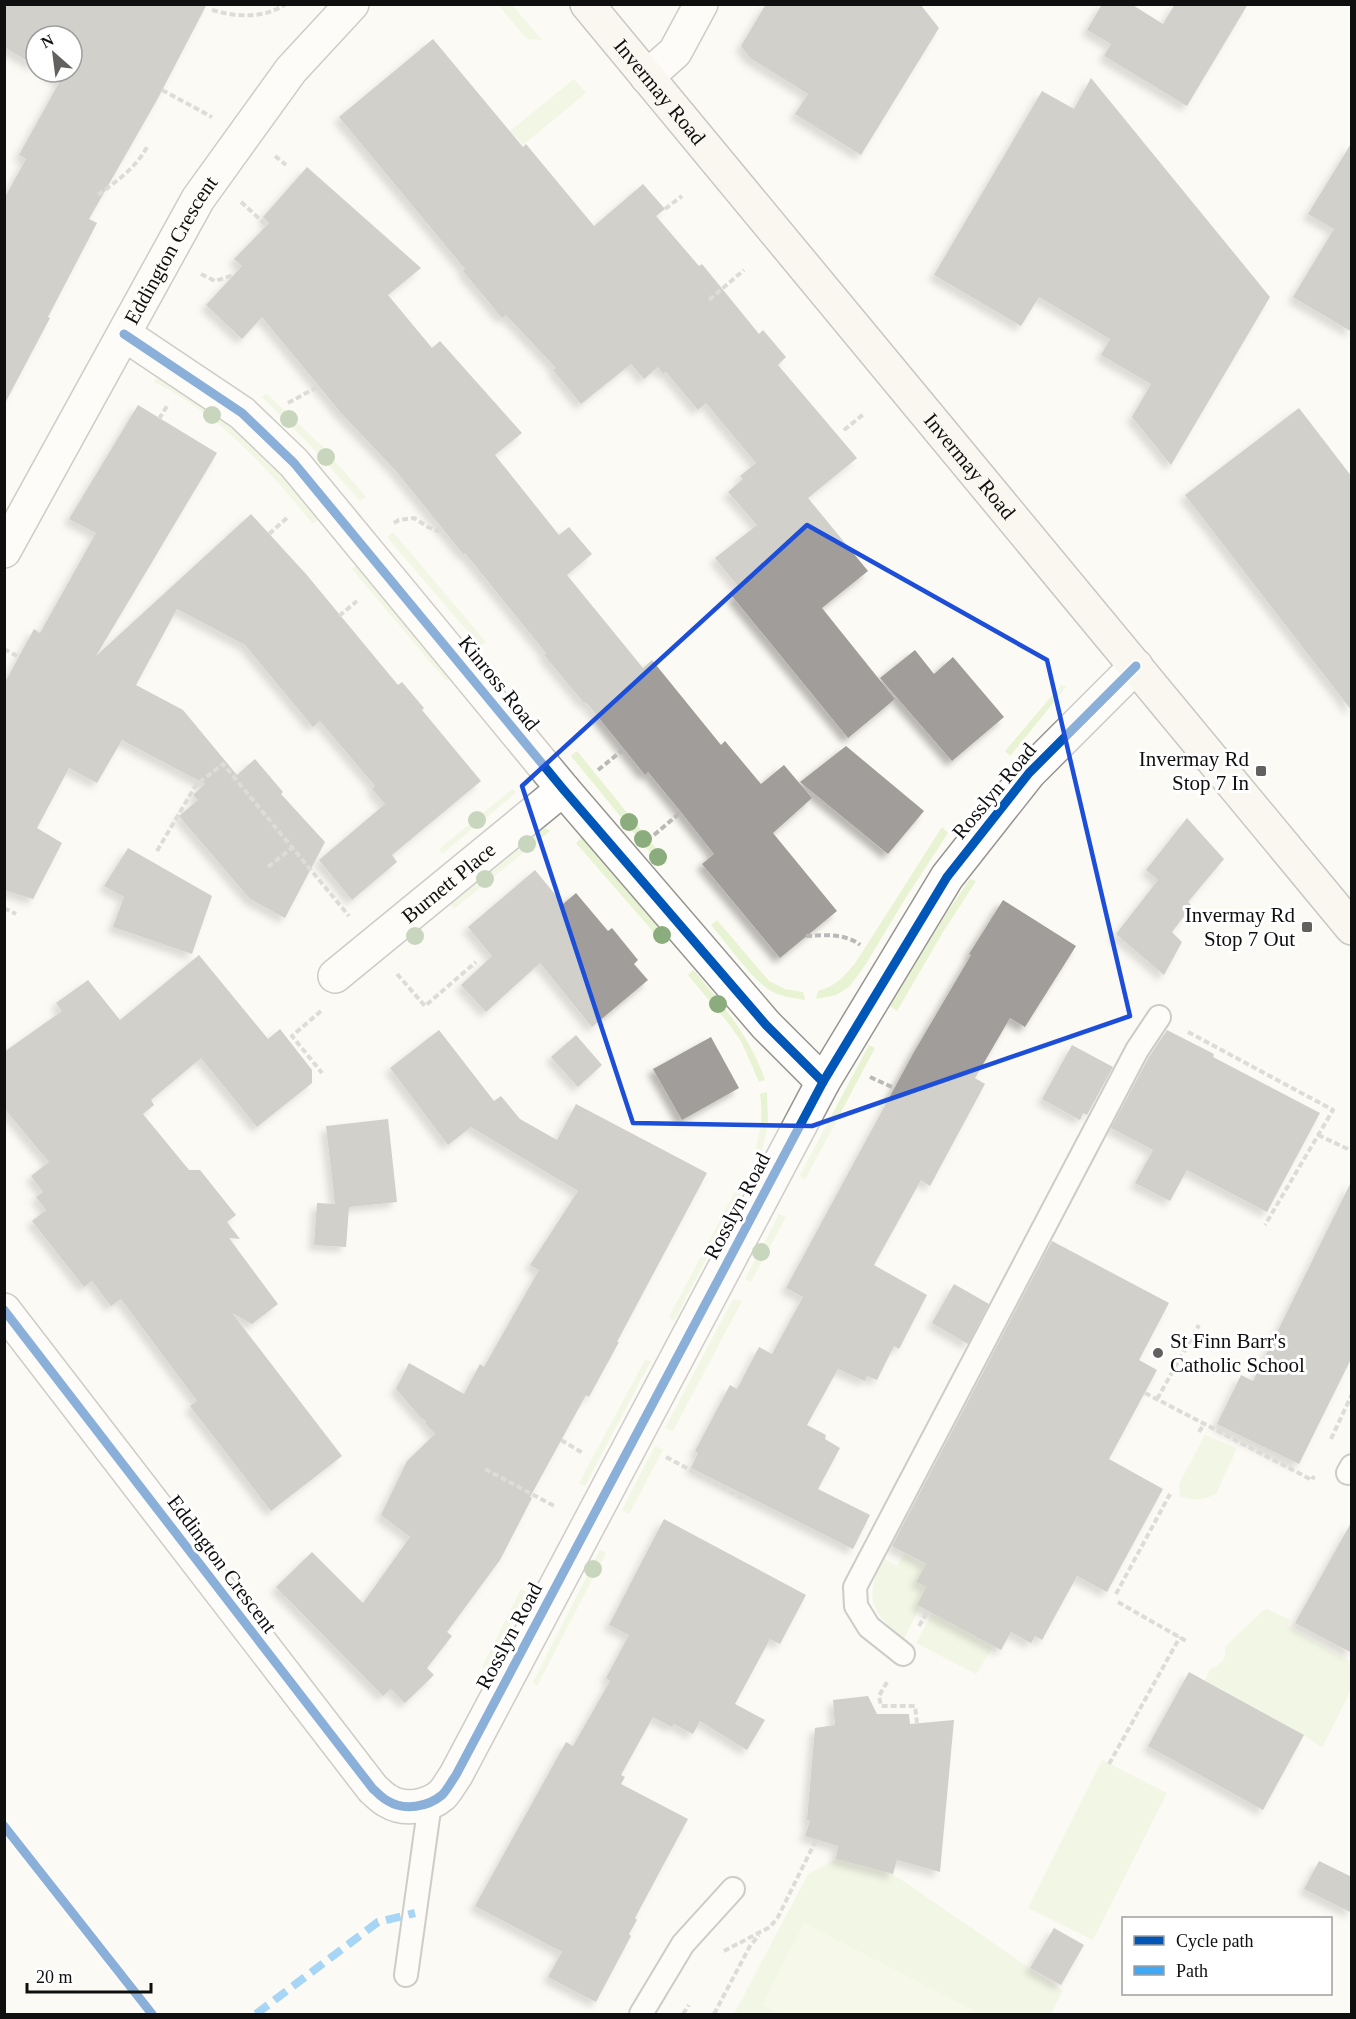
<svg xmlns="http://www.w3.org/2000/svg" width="1356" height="2019" viewBox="0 0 1356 2019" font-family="'Times New Roman',serif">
<defs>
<filter id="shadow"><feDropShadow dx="-5.5" dy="5.5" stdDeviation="3" flood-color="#0004"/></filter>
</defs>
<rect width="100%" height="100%" fill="#fcfaf4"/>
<!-- green -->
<g fill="#e7f3d2">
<path d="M498,5H512L542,40L527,39Z"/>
<path d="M574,79L586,93L523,145L510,131Z"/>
<path d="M157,377C168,382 180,387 190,394C240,427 283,473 320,520L312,523C268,469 218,413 154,382Z"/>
<path d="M266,393L324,448L366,497L360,501L311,446L262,397Z"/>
<path d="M393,532L486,642L480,646L387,537Z"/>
<path d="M357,564L451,677L446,681L352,569Z"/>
<path d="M1061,685L1067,686L1010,756L1005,751Z"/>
<path d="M577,751L667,862L661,866L571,756Z"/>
<path d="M512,789L516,792L510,798L442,854L439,849Z"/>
<path d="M942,827L948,833L905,899L864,967L849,987L836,995L816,999L818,991C836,986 845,976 856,962Z"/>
<path d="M546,828L550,831L454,909L450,905L529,838Z"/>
<path d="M582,837L670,938L664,944L576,843Z"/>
<path d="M970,879L976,881L943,932L897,1011L890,1006L948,911Z"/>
<path d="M717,920L769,981L785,989L803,992L805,1000C794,998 783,997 773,992C754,983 726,942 711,925Z"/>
<path d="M693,970C723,1004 750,1037 765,1080L759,1082L742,1043L729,1024L688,975Z"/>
<path d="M869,1045L875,1048L805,1180L800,1175Z"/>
<path d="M767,1092L768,1125L761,1155L755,1151C761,1129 763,1116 760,1094Z"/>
<path d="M736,1190L741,1193L674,1321L669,1317Z"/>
<path d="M779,1214L786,1217L751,1282L745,1279Z"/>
<path d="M733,1299L742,1301L673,1431L665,1428Z"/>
<path d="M645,1360L651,1361L585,1486L579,1483Z"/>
<path d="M1205,1435L1237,1448L1216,1494C1204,1500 1193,1501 1180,1496L1179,1484Z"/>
<path d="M655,1446L663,1450L629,1514L622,1510Z"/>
<path d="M600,1550L606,1553L537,1686L533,1682Z"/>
<path d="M905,1553L926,1565L917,1582L926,1587L917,1605L920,1607L904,1639C870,1612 865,1599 882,1558L897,1566Z"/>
<path d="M521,1589L527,1592L487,1669L482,1667Z"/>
<path d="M1267,1609L1290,1620L1287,1626L1351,1662V1690L1322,1748L1304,1735L1205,1680L1210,1669C1221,1665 1227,1660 1225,1647L1261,1612Z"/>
<path d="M932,1613L938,1616L959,1621L988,1637L985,1642L994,1646L976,1674L916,1643Z"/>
<path d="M1102,1760L1167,1793L1093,1940L1028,1908Z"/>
<path d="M836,1859L893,1874L1063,1991L1051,2014H734L808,1874Z"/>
</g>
<!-- pitch -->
<path fill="#f0f6dd" d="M804,1923L973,2010L971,2014H780L762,2005Z"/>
<!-- building -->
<g fill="#a09d9a" filter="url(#shadow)">
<path d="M4,4H207L157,100L89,219L97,223L48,317L50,318L4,405V199L26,159L19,155L60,81L45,72H72V36H36V66L4,47Z"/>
<path d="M766,4H920L939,28L861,155L795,114L808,94L750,58L741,46Z"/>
<path d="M1102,4H1131L1163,24L1175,4H1248L1187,106L1104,56L1111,44L1087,30Z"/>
<path d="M433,39L523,147L526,144L594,226L643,184L665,209L656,216L699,266L702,264L759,334L763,330L786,357L778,365L857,458L808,498L868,571L822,608L895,699L848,738L732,596L740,589L715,558L757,525L728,492L743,479L740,476L756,463L706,403L698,410L666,372L663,374L658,367L644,379L631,364L581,404L553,370L556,368L506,315L502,318L463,271L465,269L339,117Z"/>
<path d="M1091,78L1270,297L1171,465L1132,417L1151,384L1101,355L1110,339L1039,297L1021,326L934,275L1042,91L1074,109Z"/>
<path d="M1352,142V332L1293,297L1334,229L1308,214Z"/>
<path d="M307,167L421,268L388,295L432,348L440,341L522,433L495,455L559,535L569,527L592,554L567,575L643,668L652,660L721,745L725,741L761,784L784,765L812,798L773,833L837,911L780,958L702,864L714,854L681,812L648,772L645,775L586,702L584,703L544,655L546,653L465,553L464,555L396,471L341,413L262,317L242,339L206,305L242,266L234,259L269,223L263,217Z"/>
<path d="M138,405L217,453L96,656L251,514L306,574L398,685L402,682L424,708L422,710L481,781L392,855L397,862L352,900L319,860L385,804L372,789L375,786L320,721L313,727L245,645L177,609L136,685L183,710L237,775L255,759L283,792L281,794L325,842L285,918L250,899L179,816L198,800L193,795L205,784L122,740L97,783L69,768L37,828L62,843L33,899L4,890V684L34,629L40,633L96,533L69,519Z"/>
<path d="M1299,408L1352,477V711L1185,495Z"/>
<path d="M915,650L934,674L953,657L1004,717L952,761L880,678Z"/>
<path d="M846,746L924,811L888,854L800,782Z"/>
<path d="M1187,818L1224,859L1188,902L1192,906L1172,932L1182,942L1164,975L1116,934L1158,880L1146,870Z"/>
<path d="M128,848L212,896L192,954L113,927L124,897L104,886Z"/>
<path d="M535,870L563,904L576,893L608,931L612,928L638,960L634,964L648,980L592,1027L540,963L486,1012L461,985L492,956L468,927Z"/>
<path d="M1003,900L1076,946L1025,1027L1010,1018L975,1078L985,1084L930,1186L921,1180L874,1265L927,1295L899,1349L894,1346L877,1380L867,1376L865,1381L838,1369L807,1425L826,1435L825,1439L840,1448L818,1489L870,1515L853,1549L691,1468L698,1453L695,1451L730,1385L737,1389L759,1347L772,1354L803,1297L786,1288L914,1052L971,955L969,954Z"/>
<path d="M199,955L268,1039L280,1029L312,1070V1083L257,1127L201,1058L151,1100L154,1105L143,1114L189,1170H200L236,1215L227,1222L240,1239L229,1238L278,1304L252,1324L232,1313L342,1456L271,1511L190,1406L197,1401L121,1299L111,1306L92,1281L84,1287L32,1221L46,1210L36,1197L43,1192L31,1176L49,1162L4,1108V1052L62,1011L56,1003L88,980L120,1020Z"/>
<path d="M439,1030L494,1101L501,1096L520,1119L557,1140L576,1104L707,1173L617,1342H619L589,1397L586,1395L530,1497L532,1498L500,1560L447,1632L452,1636L427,1668L434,1675L405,1703L391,1689L383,1696L276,1587L312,1552L363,1603L410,1537L381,1515L407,1461L435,1434L425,1423L426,1421L421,1418L396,1389L409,1363L464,1394L480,1364L484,1367L539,1270L530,1265L578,1191L471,1127L448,1145L390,1068Z"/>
<path d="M1167,1030L1214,1054L1213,1057L1320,1113L1267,1212L1187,1170L1170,1201L1135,1183L1153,1150L1111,1128L1149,1057Z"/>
<path d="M576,1035L602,1065L578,1087L551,1057Z"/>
<path d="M711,1037L739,1088L682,1120L653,1069Z"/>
<path d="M1072,1045L1113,1067L1087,1115L1083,1113L1080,1120L1042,1099Z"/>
<path d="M388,1119L397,1202L349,1207L346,1247L314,1245L317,1203L335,1204L326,1126Z"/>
<path d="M1352,1180V1357L1299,1464L1217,1424L1241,1375L1253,1381Z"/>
<path d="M1052,1241L1169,1303L1139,1360L1157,1370L1109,1459L1163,1489L1107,1592L1077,1576L1042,1640L1035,1636L1031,1643L1011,1632L1001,1650L917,1605L926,1587L916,1582L926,1564L892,1546Z"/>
<path d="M954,1284L989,1304L968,1344L932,1323Z"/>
<path d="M664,1519L806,1595L780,1644L770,1639L735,1704L765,1720L747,1750L700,1721L693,1734L674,1724L672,1727L653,1717L621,1775L625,1777L621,1784L688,1819L635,1918L637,1920L629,1934L631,1936L596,2002L548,1977L562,1952L475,1906L566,1742L573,1746L610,1681L606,1678L629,1635L609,1625Z"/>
<path d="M1352,1521V1653L1295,1623Z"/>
<path d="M1189,1672L1304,1735L1263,1810L1148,1746Z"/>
<path d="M868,1696L877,1714H909L910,1724L954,1720L940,1872L897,1860L893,1874L836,1859L838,1846L805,1836L810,1821L807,1820L815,1728L835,1725L833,1700Z"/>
<path d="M1319,1861L1352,1877V1913L1304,1889Z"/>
<path d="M1054,1928L1084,1945L1061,1985L1030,1968Z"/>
</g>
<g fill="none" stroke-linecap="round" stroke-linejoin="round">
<!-- lane casing -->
<g stroke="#969592" stroke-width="26">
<g id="lane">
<path d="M1348,1473L1352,1466"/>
<path d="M903,1654L869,1627L856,1606L855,1587L1137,1050L1159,1017"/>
<path d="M406,1975L430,1803"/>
<path d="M641,2014L683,1944L733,1889"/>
</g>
</g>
<!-- street casing -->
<g stroke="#969592" stroke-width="36">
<g id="street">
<path d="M647,77L675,52L701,4"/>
<path d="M124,334L242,413L294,463L563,789L766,1025L823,1082"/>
<path id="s1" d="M4,551L198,199L291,70L352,4"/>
<path id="s2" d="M335,976L563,789"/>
<path d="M4,1310L373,1789C378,1793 382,1798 388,1801C404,1811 428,1807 442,1795C447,1790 451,1782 456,1775L823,1082L947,877L1029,773L1136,666"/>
</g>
</g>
<!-- secondary casing -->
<g stroke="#8c8b89" stroke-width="36">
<g id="secondary">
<path id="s3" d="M587,4L1352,928"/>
</g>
</g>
<!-- path -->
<g stroke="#b9b9b8" stroke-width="4" stroke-dasharray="6 3" stroke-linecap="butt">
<path d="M212,10C237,17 263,19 286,4"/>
<path d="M162,90L212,117"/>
<path d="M275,156L286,165"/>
<path d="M98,195C117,181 137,167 148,145"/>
<path d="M241,202L264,223L267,221"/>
<path d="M665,209L682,196"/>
<path d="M201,274L215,281L234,275"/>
<path d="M709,300L744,270"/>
<path d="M288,403L319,386"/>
<path d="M159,419L167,406"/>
<path d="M844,430L865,413"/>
<path d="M394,523L399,520L414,518L428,527L437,531L442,528"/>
<path d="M269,534L289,516"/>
<path d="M339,616L357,601"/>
<path d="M4,649L19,657"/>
<path d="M598,770L624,749"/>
<path d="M654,835L681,812"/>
<path d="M157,851L196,785L223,764L349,916"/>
<path d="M268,867L292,848"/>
<path d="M4,908L16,914"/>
<path d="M806,936C825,935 845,933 860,945"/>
<path d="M397,974L425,1006L476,962"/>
<path d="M321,1011L292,1036L322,1073"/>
<path d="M1188,1032L1333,1110L1265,1225"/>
<path d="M870,1077L894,1088"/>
<path d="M1318,1135L1352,1151"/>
<path d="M1145,1393L1312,1480L1314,1476"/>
<path d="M1157,1399L1199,1325"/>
<path d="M1199,1432L1204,1424"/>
<path d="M1331,1439L1352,1394"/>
<path d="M561,1440L583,1453"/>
<path d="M666,1457L744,1499"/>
<path d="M485,1469L556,1507"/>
<path d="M1116,1594L1170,1494"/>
<path d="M1118,1602L1186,1641"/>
<path d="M919,1626L928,1611"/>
<path d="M887,1682L879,1696L881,1706H915L917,1723"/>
<path d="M1109,1764L1180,1637"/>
<path d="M724,1951L770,1927L778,1917L816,1840"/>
<path d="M683,2014L689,2005"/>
<path d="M714,2014L750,1946L759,1935"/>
</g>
<!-- lane -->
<use href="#lane" stroke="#fffefd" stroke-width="22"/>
<!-- street -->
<use href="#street" stroke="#fffefd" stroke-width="33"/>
<!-- secondary -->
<use href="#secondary" stroke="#f5f4eb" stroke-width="33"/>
<!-- quiet -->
<path stroke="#3fa9f5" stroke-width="8" stroke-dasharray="15 8" stroke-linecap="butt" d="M256,2014L378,1922L415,1913"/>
<!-- cycleway casing -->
<g stroke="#fff" stroke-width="13">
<g id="cycleway">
<path d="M124,334L242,413L294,463L563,789L766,1025L823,1082"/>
<path d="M4,1310L373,1789C378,1793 382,1798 388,1801C404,1811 428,1807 442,1795C447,1790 451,1782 456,1775L823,1082L947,877L1029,773L1136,666"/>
<path d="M4,1826L152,2014"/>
</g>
</g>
<!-- cycleway -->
<use href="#cycleway" stroke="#0057b8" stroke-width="9"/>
</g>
<!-- trees -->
<g fill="#8bac7c">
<circle cx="212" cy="415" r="9"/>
<circle cx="289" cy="419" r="9"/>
<circle cx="326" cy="457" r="9"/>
<circle cx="477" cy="820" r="9"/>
<circle cx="629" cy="822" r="9"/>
<circle cx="643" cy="839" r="9"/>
<circle cx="527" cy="844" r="9"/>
<circle cx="658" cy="857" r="9"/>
<circle cx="485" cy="879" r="9"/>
<circle cx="662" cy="935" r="9"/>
<circle cx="415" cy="936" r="9"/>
<circle cx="718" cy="1004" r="9"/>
<circle cx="761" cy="1252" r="9"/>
<circle cx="593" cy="1569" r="9"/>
</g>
<!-- marked area -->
<path d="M0 0H1356V2019H0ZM807,525L1047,660L1130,1016L812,1126L633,1123L522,786Z" fill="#fcfaf4" fill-opacity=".55" fill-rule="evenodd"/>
<path fill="none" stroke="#1d4ed8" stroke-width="4.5" stroke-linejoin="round" d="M807,525L1047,660L1130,1016L812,1126L633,1123L522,786Z"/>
<!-- markers -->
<g fill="#62615f" stroke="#fff" stroke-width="2">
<rect x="1255" y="765" width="12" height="12" rx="3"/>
<rect x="1301" y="921" width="12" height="12" rx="3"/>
<circle cx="1158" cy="1353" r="6"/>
</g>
<g text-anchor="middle" stroke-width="6" stroke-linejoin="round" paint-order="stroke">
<!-- street labels -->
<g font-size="21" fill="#0f0f0f" stroke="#fff">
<text dy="7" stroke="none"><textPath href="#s3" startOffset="114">Invermay Road</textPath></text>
<text dy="7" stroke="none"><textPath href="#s1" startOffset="344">Eddington Crescent</textPath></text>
<text dy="7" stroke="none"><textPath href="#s3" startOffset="600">Invermay Road</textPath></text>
<text transform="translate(499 683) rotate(51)" y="7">Kinross Road</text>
<text transform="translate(994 791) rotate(-50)" y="7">Rosslyn Road</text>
<text dy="7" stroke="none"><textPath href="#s2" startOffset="147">Burnett Place</textPath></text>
<text transform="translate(737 1206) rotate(-62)" y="7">Rosslyn Road</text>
<text transform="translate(222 1564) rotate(53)" y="7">Eddington Crescent</text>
<text transform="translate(509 1636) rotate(-62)" y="7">Rosslyn Road</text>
</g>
<!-- poi labels -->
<g font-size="21" fill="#0f0f0f" stroke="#fff" text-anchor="end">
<text x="1249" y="766">Invermay Rd<tspan x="1249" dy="24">Stop 7 In</tspan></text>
<text x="1295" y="922">Invermay Rd<tspan x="1295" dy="24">Stop 7 Out</tspan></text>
<text x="1170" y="1348" text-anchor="start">St Finn Barr's<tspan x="1170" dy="24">Catholic School</tspan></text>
</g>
</g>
<!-- border -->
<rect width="1356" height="2019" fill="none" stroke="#0f0f0f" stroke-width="12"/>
<!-- legend -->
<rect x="1122" y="1917" width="210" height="78" fill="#ffffff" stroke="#9f9f9f" stroke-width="1.5"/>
<rect x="1134" y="1936" width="30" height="9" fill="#0057b8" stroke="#9f9f9f" stroke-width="1.5"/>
<text x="1176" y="1947" font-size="18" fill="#0f0f0f">Cycle path</text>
<rect x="1134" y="1966" width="30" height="9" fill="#3fa9f5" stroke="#9f9f9f" stroke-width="1.5"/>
<text x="1176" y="1977" font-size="18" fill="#0f0f0f">Path</text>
<!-- north arrow -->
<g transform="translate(54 54) rotate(332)"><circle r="28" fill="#ffffff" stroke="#9f9f9f" stroke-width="1.5"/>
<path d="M0-4.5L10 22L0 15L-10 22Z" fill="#62615f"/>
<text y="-9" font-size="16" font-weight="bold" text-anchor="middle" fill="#0f0f0f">N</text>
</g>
<!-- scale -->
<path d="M27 1983v9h124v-9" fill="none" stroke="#0f0f0f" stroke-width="3"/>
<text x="36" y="1983" font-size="18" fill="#0f0f0f" stroke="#ffffff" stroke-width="4.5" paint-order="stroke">20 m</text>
</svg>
